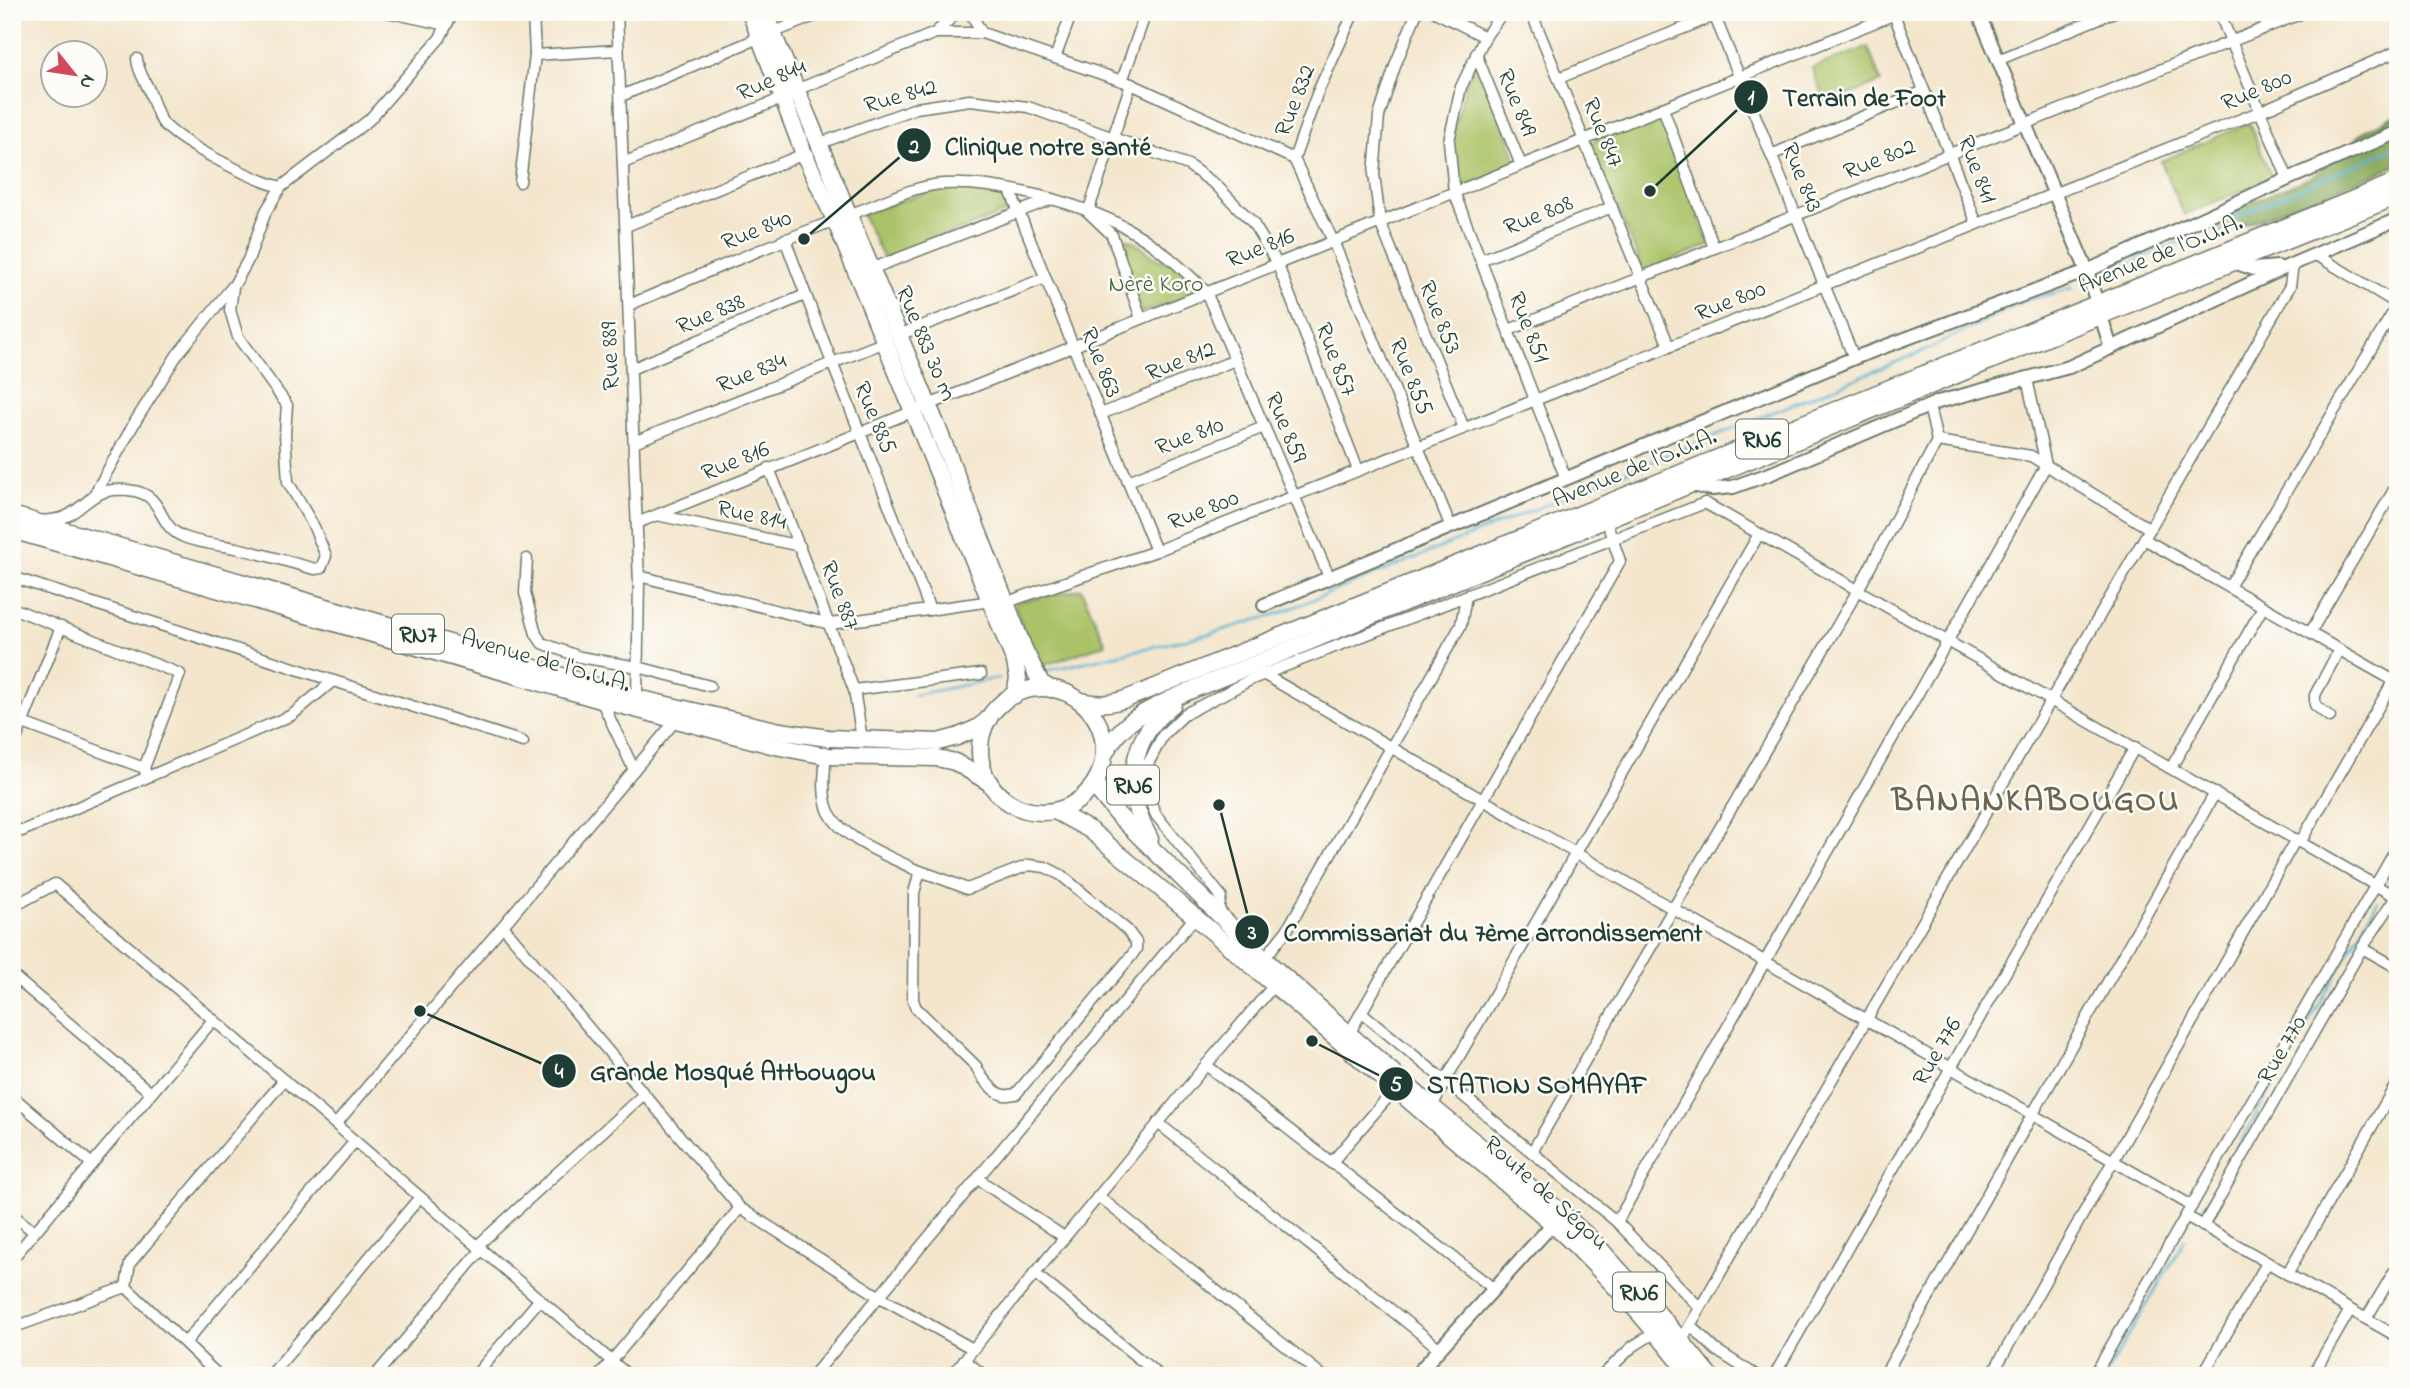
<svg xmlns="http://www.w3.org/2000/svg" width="2410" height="1388" viewBox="0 0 2410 1388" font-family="'Indie Flower',sans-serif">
<rect width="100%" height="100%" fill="#fdfcf7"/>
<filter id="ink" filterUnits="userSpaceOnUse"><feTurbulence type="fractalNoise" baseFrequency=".0143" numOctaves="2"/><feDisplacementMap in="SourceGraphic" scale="14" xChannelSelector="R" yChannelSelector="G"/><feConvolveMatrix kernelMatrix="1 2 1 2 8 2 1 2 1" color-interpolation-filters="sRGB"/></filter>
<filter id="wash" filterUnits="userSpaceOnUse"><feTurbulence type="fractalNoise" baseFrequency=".00686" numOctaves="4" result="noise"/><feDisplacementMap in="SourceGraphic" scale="28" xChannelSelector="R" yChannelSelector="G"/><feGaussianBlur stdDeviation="1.57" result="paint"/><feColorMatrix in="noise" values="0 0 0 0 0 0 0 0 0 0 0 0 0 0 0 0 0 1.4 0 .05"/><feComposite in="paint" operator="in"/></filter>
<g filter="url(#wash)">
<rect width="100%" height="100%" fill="#f4e6cd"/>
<!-- green -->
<g fill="#abc368" stroke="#65804e" stroke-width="2">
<path d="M1481,47L1518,166L1457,192L1451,140L1466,84Z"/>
<path d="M1868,47L1881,82L1826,105L1812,68Z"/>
<path d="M1661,111L1709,245L1644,272L1590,143Z"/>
<path d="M2249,123L2272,178L2184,215L2161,161Z"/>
<path d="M940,188L1008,192L1012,210L884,259L862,214Z"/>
<path d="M1112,235L1133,241L1157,259L1205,269L1195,295L1141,313Z"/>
<path d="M1081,589L1106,644L1036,668L1014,603Z"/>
</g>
<!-- forest -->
<path fill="#88a95c" stroke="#547348" stroke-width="2" d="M2398,114V165L2221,234L2216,217L2311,177L2352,144L2361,133Z"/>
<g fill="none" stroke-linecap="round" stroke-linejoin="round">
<!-- stream -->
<g stroke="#56b3d4" stroke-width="2.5">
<path d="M2094,279L2398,146"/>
<path d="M1041,672L1209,634L1280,613L1926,350L2027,300L2072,288"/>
<path d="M914,695L999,678"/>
<path d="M2389,882L2398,867"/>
<path d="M2202,1210L2378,901"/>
<path d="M2105,1376L2185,1239"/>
</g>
</g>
</g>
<g filter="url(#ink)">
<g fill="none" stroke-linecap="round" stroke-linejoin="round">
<!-- minor casing -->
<g stroke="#6a786a" stroke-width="13">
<g id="minor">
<path d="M387,12L447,25"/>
<path d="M617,12L639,584L637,698"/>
<path d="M970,12L982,33"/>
<path d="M1354,12L1317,94L1294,159L1333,241L1451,527"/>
<path d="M1417,12L1396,63L1379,116L1374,174L1380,222L1464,428"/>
<path d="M1435,12L1485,37"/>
<path d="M1503,12L1485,37L1461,87L1449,141L1454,192L1566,479"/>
<path d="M1531,12L1669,346"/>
<path d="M1713,12L1854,358"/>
<path d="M1893,12L1977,224"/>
<path d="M2219,12L2288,179"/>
<path d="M772,33L824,12"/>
<path d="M935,33H982L1131,84L1294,159"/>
<path d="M1476,54L1521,165"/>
<path d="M535,55L618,50"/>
<path d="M1055,58L1072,12"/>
<path d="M137,59C138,71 143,77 148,88C153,99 156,114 163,123C181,144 254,180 281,187"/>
<path d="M1998,60L2114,12"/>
<path d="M1559,78L1724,12"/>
<path d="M1122,81L1146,12"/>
<path d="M1131,84L1088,212L1112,235L1141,318"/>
<path d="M621,96L761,37"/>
<path d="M1663,108L1714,248"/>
<path d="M818,144L916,108L970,100L1028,107L1188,165L1216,185L1253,223L1277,263L1358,470"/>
<path d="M1771,155L1924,91"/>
<path d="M623,163L783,98L796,90L935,33L958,12"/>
<path d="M520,182L535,55L533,12"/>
<path d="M1010,190L1156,551"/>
<path d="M626,226L804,154"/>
<path d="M785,239C830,364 883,486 930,610"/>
<path d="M1481,260L1612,207"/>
<path d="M871,269L1052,199"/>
<path d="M629,305C705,273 781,240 859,211C886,201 916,185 944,184C997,181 1082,203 1128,229C1157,245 1183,268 1206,292L1330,579"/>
<path d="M1509,330L2305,12"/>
<path d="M899,335L1045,278"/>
<path d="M631,369L805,295"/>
<path d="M1101,414L1235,360"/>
<path d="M1937,441L2031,456L2150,529"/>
<path d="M634,442L885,342"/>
<path d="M769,468L854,690L862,739"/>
<path d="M1128,481L1264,427"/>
<path d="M94,495L135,422L177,355L232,287"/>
<path d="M1705,503L2396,897"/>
<path d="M657,515L800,546"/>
<path d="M40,521C48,520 60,520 67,516C84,507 92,492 113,490C170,486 151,524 184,537C199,543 219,545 236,548C263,554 289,562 315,569L321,568L326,556L314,527L288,482L285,434L287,405L238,337L230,310L233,287L248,260L266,211L281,187L369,120L440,38L453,12"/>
<path d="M637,523L1900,12"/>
<path d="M2144,539L2398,683"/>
<path d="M527,559L525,593L536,634L542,643L580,657L638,667L710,686"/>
<path d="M639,576L830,624L991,601"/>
<path d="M12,577L523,742"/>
<path d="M2229,587L2398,304L2316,255"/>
<path d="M1007,602L1156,551L2259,112L2398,51"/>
<path d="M12,608L180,674L144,768L147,777"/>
<path d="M2310,633L2398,483"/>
<path d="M1263,674L2192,1206"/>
<path d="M854,690L981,674"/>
<path d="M601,700L634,770"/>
<path d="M2330,717L2315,705V695L2339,650"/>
<path d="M12,719L144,768"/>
<path d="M12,749L61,627"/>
<path d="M826,752C825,770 821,795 829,812C842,839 887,855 914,869C932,875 949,881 967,889L1029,865L1045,867L1061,875L1127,930L1136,942V949L1132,955L1016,1094C1012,1094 1008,1096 1004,1095C993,1093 980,1076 976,1066L916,1008L913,1000L914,893L920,871"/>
<path d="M2171,768L2263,607"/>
<path d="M12,827L22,831L292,715L333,681"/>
<path d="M2301,841L2398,673"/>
<path d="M12,907L55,884L629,1376"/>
<path d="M1218,914L1221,896L1156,815L1150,801L1148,764L1163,735L1185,714L1252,679L1705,503"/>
<path d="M503,926L740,1208L880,1297L973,1349"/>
<path d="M2362,948L2398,968"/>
<path d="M1264,959L1287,930L1461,625L1466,596"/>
<path d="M12,975L151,1093"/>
<path d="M1361,1012L1617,1222L1700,1308"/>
<path d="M1350,1032L1620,561L1606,520"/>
<path d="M1206,1065L1494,1289"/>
<path d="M12,1096L92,1164"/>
<path d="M1432,1107L1445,1081L1759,534"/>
<path d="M1158,1123L1440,1349"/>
<path d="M336,1124L676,720"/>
<path d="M1532,1152L1858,590L1937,441L1929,406"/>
<path d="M1331,1163L1395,1089"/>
<path d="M978,1179L1064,1237"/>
<path d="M1098,1196L1323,1376"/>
<path d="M12,1214L34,1232"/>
<path d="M2186,1216L2398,1337"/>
<path d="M1617,1222C1759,969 1906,719 2046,465L2027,379"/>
<path d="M2203,1226L2362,948L2398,894"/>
<path d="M477,1246L644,1094"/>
<path d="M12,1259L213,1020"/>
<path d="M1034,1273L1160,1376"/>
<path d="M2287,1274L2398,1081"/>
<path d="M126,1287L130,1263L284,1080"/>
<path d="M126,1287L219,1376"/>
<path d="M2366,1319L2398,1265"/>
<path d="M1690,1325L1716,1350L1757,1376"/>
<path d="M12,1328L126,1287"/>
<path d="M1681,1341L2290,286L2293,264"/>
<path d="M185,1343L355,1141"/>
<path d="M964,1360L985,1376"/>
<path d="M270,1376L420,1197"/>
<path d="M375,1376L482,1249"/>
<path d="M475,1376L540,1299"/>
<path d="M599,1376L740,1208"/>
<path d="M813,1376L1195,917"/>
<path d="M951,1376L1206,1065L1276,983"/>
<path d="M1602,1376L1632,1347L1656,1332"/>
<path d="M1774,1376L2135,747"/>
<path d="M1884,1376L2215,793"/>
<path d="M1991,1376L2296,839"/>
<path d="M2094,1376L2398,846"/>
<path d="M2202,1376L2267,1263"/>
<path d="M2312,1376L2350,1310"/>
</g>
</g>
<!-- tertiary casing -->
<g stroke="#6a786a" stroke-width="16">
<g id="tertiary">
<path d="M1978,12L2087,271L2111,348"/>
<path d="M2234,262L2254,269L2278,267"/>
<path d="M1692,485L1712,489L1733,487L1772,473L1938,402L2069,367L2293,264L2398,219"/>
<path d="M1264,605L1854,358L2087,271L2288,179L2398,132"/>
<path d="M1415,1376L1558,1218"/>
</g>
</g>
<!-- primary casing -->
<g stroke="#6a786a" stroke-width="19">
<g id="primary">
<path d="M750,12L804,154L835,220L1015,662L1018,678L1015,695"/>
<path d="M764,12L937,426L1024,649L1041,683L1051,689"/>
</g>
</g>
<!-- trunk casing -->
<g stroke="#6a786a" stroke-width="19">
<g id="trunk">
<path d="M12,515L637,698L780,731L828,738L938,742L957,737L977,728L989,719"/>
<path d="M12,530L601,700L775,746L826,756L937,758L955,762L990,783"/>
<circle cx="1042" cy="750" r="62"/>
<path d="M1081,701C1098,705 1110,704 1126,699L2398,181"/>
<path d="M1104,755C1122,717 1158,705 1194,689L2102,315L2398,196"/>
<path d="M1096,781L1100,793L1118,815L1264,959L1432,1107L1562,1213L1593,1241L1664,1320L1710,1376"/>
<path d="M1055,811L1090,830L1195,917L1553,1224C1603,1271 1649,1322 1691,1376"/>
<path d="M1150,839C1123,792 1128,738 1173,704"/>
</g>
</g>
<!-- minor -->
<use href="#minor" stroke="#fff" stroke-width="10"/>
<!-- tertiary -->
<use href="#tertiary" stroke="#fff" stroke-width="12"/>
<!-- primary -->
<use href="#primary" stroke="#fff" stroke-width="16"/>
<!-- trunk -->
<use href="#trunk" stroke="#fff" stroke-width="16"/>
</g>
</g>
<g text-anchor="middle" stroke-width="5" stroke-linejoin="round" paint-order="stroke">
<!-- shield labels -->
<g fill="#fdfcf7" stroke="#62766e" stroke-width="2">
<rect x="1736" y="419.5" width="52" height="39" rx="5"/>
<rect x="392" y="614.5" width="52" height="39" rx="5"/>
<rect x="1107" y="765.5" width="52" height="39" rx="5"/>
<rect x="1613" y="1272.5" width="52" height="39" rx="5"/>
</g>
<g font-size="23" font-weight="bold" fill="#1f3d34">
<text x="1762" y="447">RN6</text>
<text x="418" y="642">RN7</text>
<text x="1133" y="793">RN6</text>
<text x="1639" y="1300">RN6</text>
</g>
<!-- street labels -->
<g font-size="24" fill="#1f3d34" stroke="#fdfcf7">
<text transform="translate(771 79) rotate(-24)" y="8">Rue 844</text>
<text transform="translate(2256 89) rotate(-23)" y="8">Rue 800</text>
<text transform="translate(900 95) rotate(-16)" y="8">Rue 842</text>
<text transform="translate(1294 100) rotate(-69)" y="8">Rue 832</text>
<text transform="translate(1518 102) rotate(68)" y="8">Rue 849</text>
<text transform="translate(1604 132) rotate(68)" y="8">Rue 847</text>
<text transform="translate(1879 158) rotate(-22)" y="8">Rue 802</text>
<text transform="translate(1978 169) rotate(69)" y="8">Rue 841</text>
<text transform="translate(1803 177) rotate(68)" y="8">Rue 843</text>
<text transform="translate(1538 214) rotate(-22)" y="8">Rue 808</text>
<text transform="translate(756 229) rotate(-22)" y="8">Rue 840</text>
<text transform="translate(1260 247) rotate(-22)" y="8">Rue 816</text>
<text transform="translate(2160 253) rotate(-22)" y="8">Avenue de l'O.U.A.</text>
<text transform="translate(1730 300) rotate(-22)" y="8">Rue 800</text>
<text transform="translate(710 313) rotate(-23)" y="8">Rue 838</text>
<text transform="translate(1441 317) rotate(68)" y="8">Rue 853</text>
<text transform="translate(1530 327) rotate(68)" y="8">Rue 851</text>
<text transform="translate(927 343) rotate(67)" y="8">Rue 883 30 m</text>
<text transform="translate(609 356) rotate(-92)" y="8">Rue 889</text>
<text transform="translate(1337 359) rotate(69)" y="8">Rue 857</text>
<text transform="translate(1180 360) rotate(-22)" y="8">Rue 812</text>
<text transform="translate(1102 362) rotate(68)" y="8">Rue 863</text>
<text transform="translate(751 372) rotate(-22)" y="8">Rue 834</text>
<text transform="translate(1412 376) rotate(68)" y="8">Rue 855</text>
<text transform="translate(876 417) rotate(67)" y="8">Rue 885</text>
<text transform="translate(1287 427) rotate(67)" y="8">Rue 859</text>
<text transform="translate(1189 435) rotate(-21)" y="8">Rue 810</text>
<text transform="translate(735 460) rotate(-22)" y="8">Rue 816</text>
<text transform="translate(1634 467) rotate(-22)" y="8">Avenue de l'O.U.A.</text>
<text transform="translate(1203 509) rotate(-22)" y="8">Rue 800</text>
<text transform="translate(752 514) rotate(12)" y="8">Rue 814</text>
<text transform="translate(841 595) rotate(69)" y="8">Rue 887</text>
<text transform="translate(546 660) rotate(16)" y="8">Avenue de l'O.U.A.</text>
<text transform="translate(2281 1049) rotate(-60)" y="8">Rue 770</text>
<text transform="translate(1936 1051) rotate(-60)" y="8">Rue 776</text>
<text transform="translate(1547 1192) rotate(42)" y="8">Route de Ségou</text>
</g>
<!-- park labels -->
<g font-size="24" fill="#425e41" stroke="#fdfcf7">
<text x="1156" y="291">Nèrè Koro</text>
</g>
<!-- district labels -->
<g font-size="32" font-weight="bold" letter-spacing="2" fill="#696550" stroke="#fdfcf7">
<text x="2036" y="810">BANANKABOUGOU</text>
</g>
</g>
<!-- callouts -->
<path fill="none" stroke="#1f3d34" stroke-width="2.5" d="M1650 191L1751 97M804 239L914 145M1219 805L1252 932M420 1011L559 1071M1312 1041L1396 1084"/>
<g fill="#1f3d34" stroke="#fdfcf7" stroke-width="2.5">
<circle cx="1650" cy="191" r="7"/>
<circle cx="804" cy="239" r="7"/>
<circle cx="1219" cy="805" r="7"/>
<circle cx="420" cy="1011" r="7"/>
<circle cx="1312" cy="1041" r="7"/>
<circle cx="1751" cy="97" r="18"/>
<circle cx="914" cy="145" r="18"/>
<circle cx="1252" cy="932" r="18"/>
<circle cx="559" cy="1071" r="18"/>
<circle cx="1396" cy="1084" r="18"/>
</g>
<g font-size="21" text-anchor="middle" font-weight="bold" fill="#fff">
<text x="1751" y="104">1</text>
<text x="914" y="153">2</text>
<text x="1252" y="939">3</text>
<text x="559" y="1078">4</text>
<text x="1396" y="1091">5</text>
</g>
<g font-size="26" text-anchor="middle" font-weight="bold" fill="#1f3d34" stroke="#fdfcf7" stroke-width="5" stroke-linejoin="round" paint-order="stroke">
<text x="1864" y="106">Terrain de Foot</text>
<text x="1048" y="155">Clinique notre santé</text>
<text x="1493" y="941">Commissariat du 7ème arrondissement</text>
<text x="733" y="1080">Grande Mosqué Attbougou</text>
<text x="1537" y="1093">STATION SOMAYAF</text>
</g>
<!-- margin -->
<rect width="2410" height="1388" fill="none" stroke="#fdfcf7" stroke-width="42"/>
<!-- north arrow -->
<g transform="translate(74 74) rotate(120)"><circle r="33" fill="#fdfcf7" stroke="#a4b0a9" stroke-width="2"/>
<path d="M0-5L12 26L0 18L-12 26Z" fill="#d1495b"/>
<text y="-10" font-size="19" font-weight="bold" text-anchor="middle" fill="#1f3d34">N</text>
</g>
</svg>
